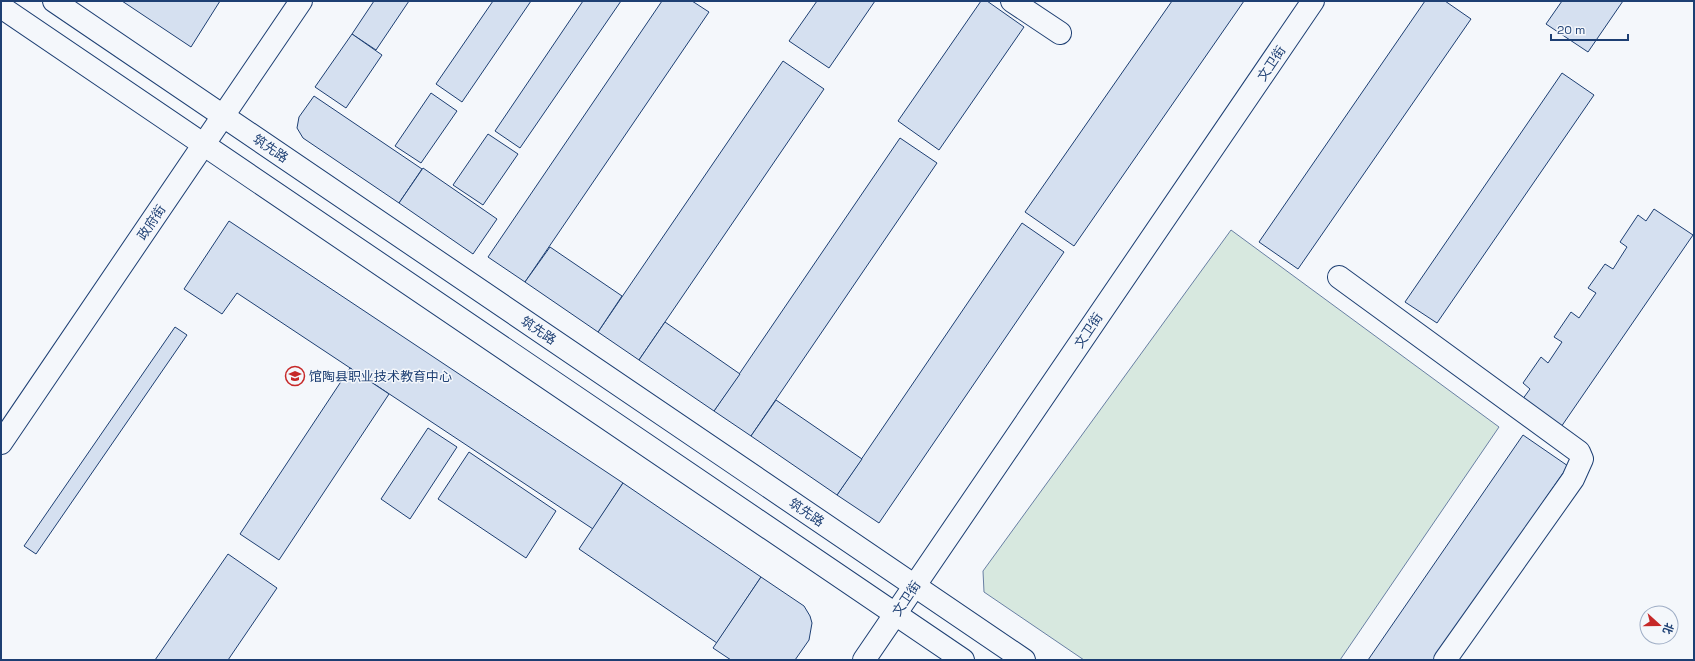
<svg xmlns="http://www.w3.org/2000/svg" width="1695" height="661" viewBox="0 0 1695 661" font-family="'Space Grotesk','Noto Sans SC',sans-serif">
<rect width="100%" height="100%" fill="#f4f7fb"/>
<!-- green -->
<path fill="#d7e8df" stroke="#687fa3" d="M1231,230L1499,427L1340,660H1084L984,592L983,571Z"/>
<!-- building -->
<g fill="#d5e0f0" stroke="#1d3f73">
<path d="M122,1H220L191,47Z"/>
<path d="M374,1H409L376,50L352,34Z"/>
<path d="M493,1H531L462,102L436,84Z"/>
<path d="M583,1H621L520,148L495,131Z"/>
<path d="M662,1H692L709,12L525,282L488,257Z"/>
<path d="M817,1H875L829,68L789,41Z"/>
<path d="M981,1H987L1024,27L939,150L898,121Z"/>
<path d="M1172,1H1244L1074,246L1025,212Z"/>
<path d="M1425,1H1445L1471,19L1298,269L1259,242Z"/>
<path d="M1562,1H1623L1588,52L1546,24Z"/>
<path d="M352,34L382,55L346,108L315,87Z"/>
<path d="M783,61L824,89L639,360L598,332Z"/>
<path d="M1562,73L1594,95L1437,323L1405,302Z"/>
<path d="M431,93L457,111L421,163L395,146Z"/>
<path d="M314,96L422,169L399,203L303,138L297,128L299,117Z"/>
<path d="M488,134L518,154L483,205L453,185Z"/>
<path d="M900,138L937,163L751,436L714,411Z"/>
<path d="M423,168L497,219L473,254L399,203Z"/>
<path d="M1654,209L1693,235L1561,427L1522,400L1530,389L1523,383L1541,357L1548,363L1562,342L1554,337L1571,312L1579,318L1596,293L1588,288L1605,264L1613,269L1627,247L1620,242L1638,215L1646,221Z"/>
<path d="M229,221L623,483L593,529L237,293L222,314L184,289Z"/>
<path d="M1022,223L1064,252L879,523L837,495Z"/>
<path d="M550,247L622,296L598,332L525,282Z"/>
<path d="M665,322L740,374L714,411L639,360Z"/>
<path d="M175,327L187,335L36,554L24,546Z"/>
<path d="M350,368L389,394L279,560L240,534Z"/>
<path d="M776,400L862,459L837,495L751,436Z"/>
<path d="M428,428L457,447L410,519L381,499Z"/>
<path d="M1523,435L1568,466L1434,660H1368Z"/>
<path d="M469,452L556,511L526,558L438,499Z"/>
<path d="M623,483L761,577L717,643L579,549Z"/>
<path d="M228,554L277,588L228,660H155Z"/>
<path d="M761,577L804,606L810,616L812,623L809,640L795,660H731L713,648Z"/>
</g>
<g fill="none" stroke-linecap="round" stroke-linejoin="round">
<!-- minor casing -->
<g stroke="#1d3f73" stroke-width="24">
<g id="minor">
<path d="M54,1L1024,660"/>
<path d="M1012,1L1060,33"/>
<path d="M1,7L963,660"/>
<path d="M1339,277L1579,452L1582,459L1573,479L1445,660"/>
<path d="M1,443L301,1"/>
<path d="M864,660L1313,1"/>
</g>
</g>
<!-- minor -->
<use href="#minor" stroke="#f4f7fb" stroke-width="22"/>
</g>
<!-- icons -->
<defs>
<g id="school-ring" transform="scale(1)"><circle r="9.5" fill="#f4f7fb" stroke="#c62828" stroke-width="1.5"/><path d="M0-5L7-2L0 1L-7-2ZM-4 1L0 2.5L4 1V4Q0 6-4 4Z" fill="#c62828"/></g>
</defs>
<g fill-rule="evenodd">
<use href="#school-ring" x="295" y="376"/>
</g>
<g text-anchor="middle" stroke-width="3" stroke-linejoin="round" paint-order="stroke">
<!-- street labels -->
<g font-size="13" fill="#1d3f73" stroke="#f4f7fb">
<text transform="translate(1271 63) rotate(-56)" y="5">文卫街</text>
<text transform="translate(271 148) rotate(34)" y="5">筑先路</text>
<text transform="translate(151 222) rotate(-56)" y="5">政府街</text>
<text transform="translate(539 330) rotate(34)" y="5">筑先路</text>
<text transform="translate(1088 330) rotate(-56)" y="5">文卫街</text>
<text transform="translate(807 512) rotate(34)" y="5">筑先路</text>
<text transform="translate(906 598) rotate(-56)" y="5">文卫街</text>
</g>
<!-- poi labels -->
<g font-size="13" fill="#1d3f73" stroke="#f4f7fb" text-anchor="start">
<text x="309" y="381">馆陶县职业技术教育中心</text>
</g>
</g>
<!-- border -->
<rect width="1695" height="661" fill="none" stroke="#1d3f73" stroke-width="4"/>
<!-- north arrow -->
<g transform="translate(1659 625) rotate(111)"><circle r="19" fill="#f4f7fb" stroke="#9eadc5"/>
<path d="M0-3L7 15L0 10L-7 15Z" fill="#c62828"/>
<text y="-6" font-size="11" font-weight="bold" text-anchor="middle" fill="#1d3f73">北</text>
</g>
<!-- scale -->
<path d="M1551 34v6h77v-6" fill="none" stroke="#1d3f73" stroke-width="2"/>
<text x="1557" y="34" font-size="12" fill="#1d3f73" stroke="#f4f7fb" stroke-width="3" paint-order="stroke">20 m</text>
</svg>
